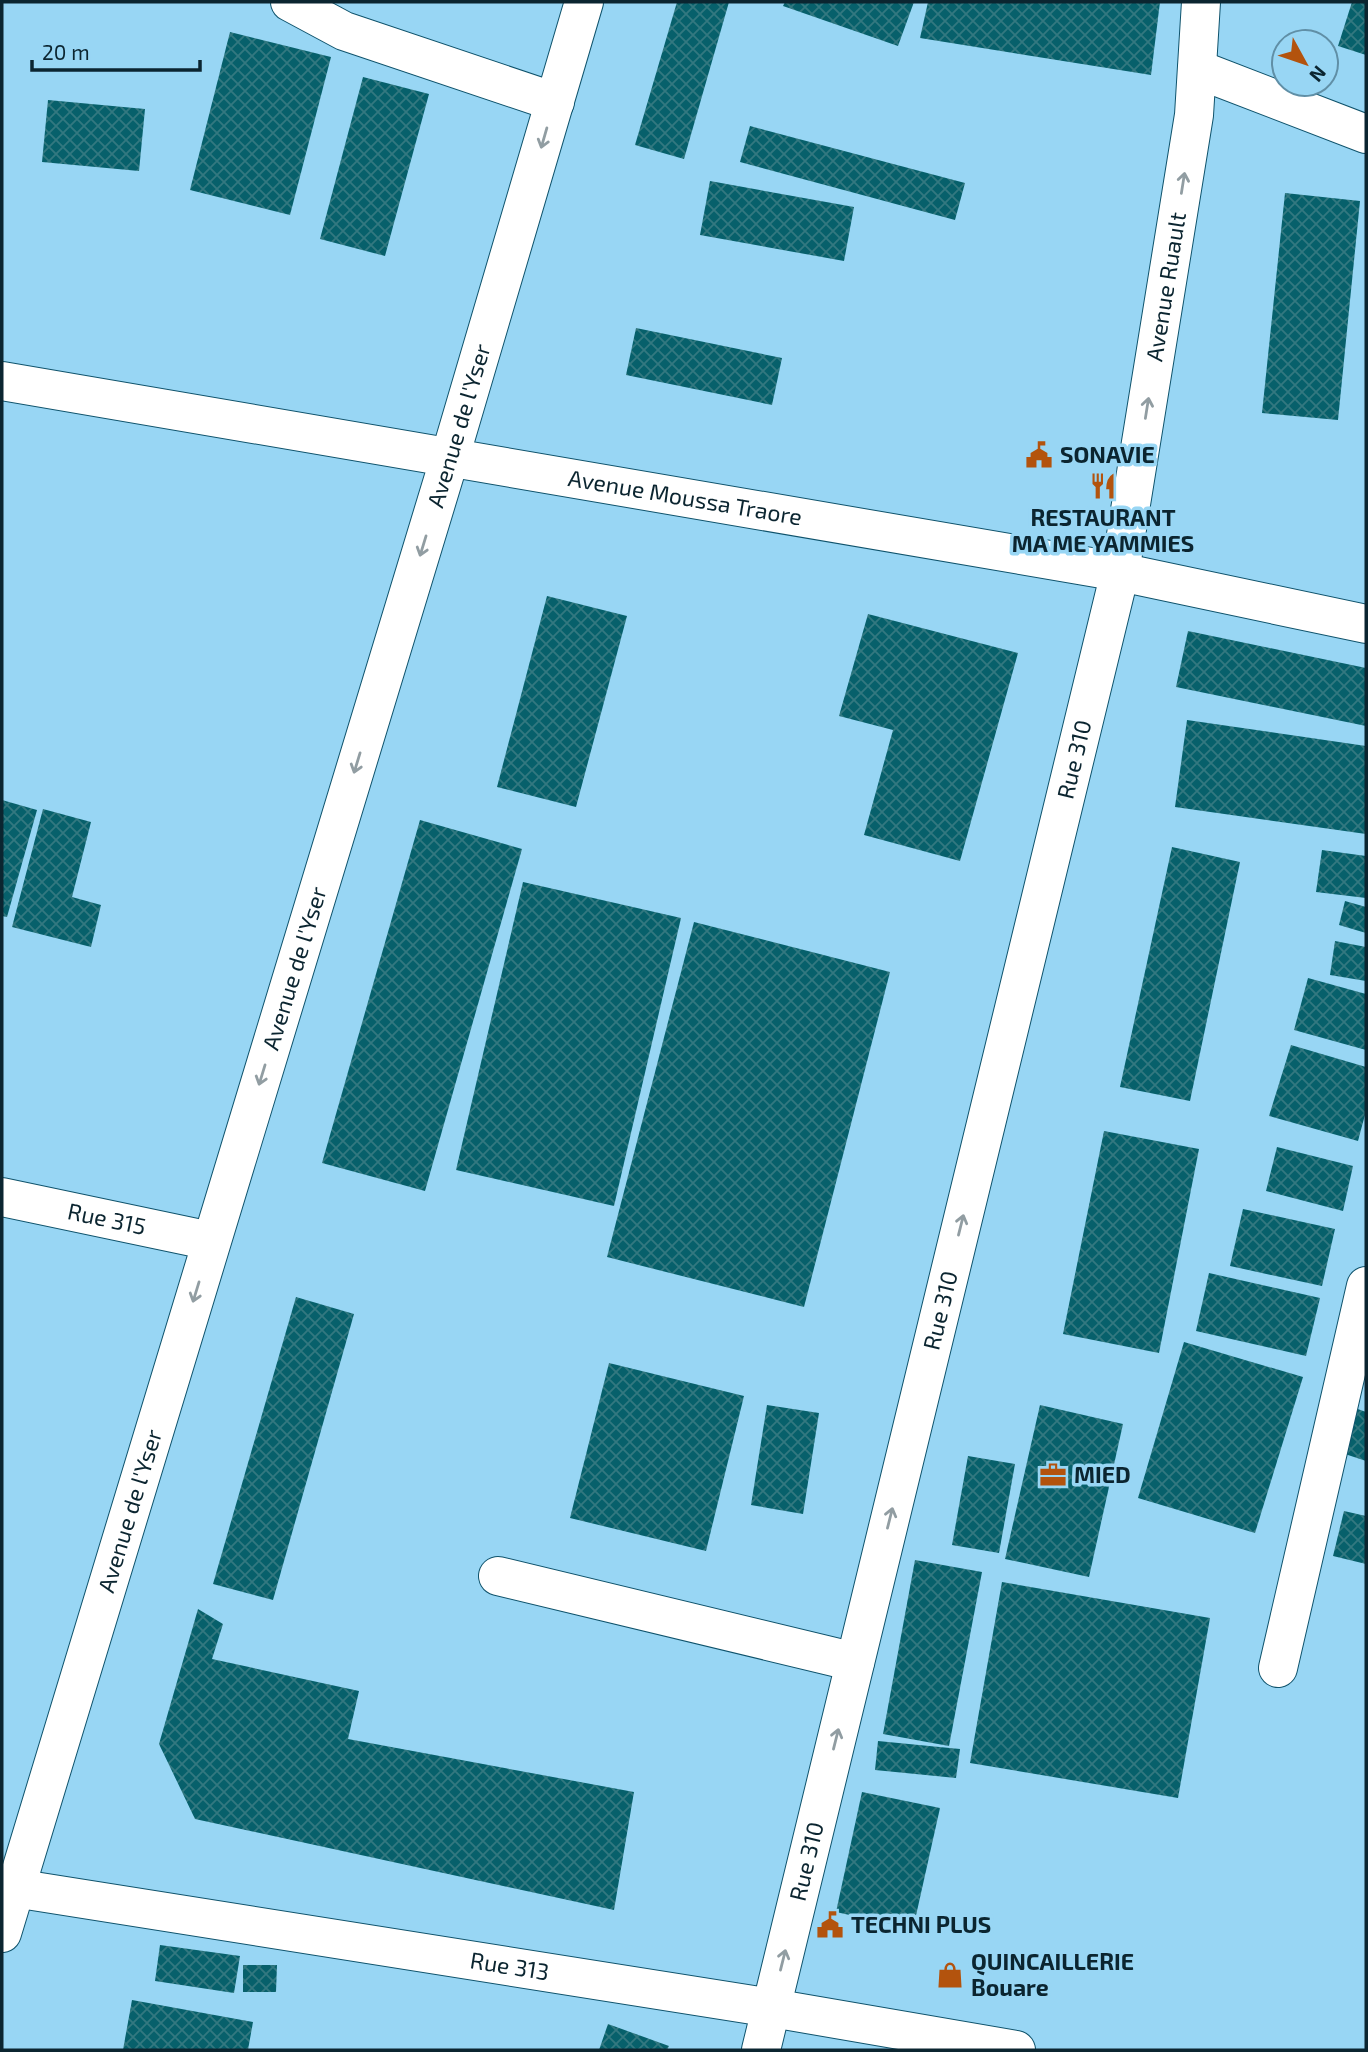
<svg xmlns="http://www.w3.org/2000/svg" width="1368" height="2052" viewBox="0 0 1368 2052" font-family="'Exo 2',sans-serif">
<defs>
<pattern id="building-cross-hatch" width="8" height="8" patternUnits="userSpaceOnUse" patternTransform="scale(1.75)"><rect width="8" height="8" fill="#07606b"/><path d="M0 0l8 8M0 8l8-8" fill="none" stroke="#337880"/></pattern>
</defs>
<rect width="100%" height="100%" fill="#98d6f4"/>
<!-- building -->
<g fill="url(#building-cross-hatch)">
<path d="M677,2H729L684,159L635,145Z"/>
<path d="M785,2H914L898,46L783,6Z"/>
<path d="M928,2H1160L1151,75L920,38Z"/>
<path d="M1352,2H1366V55L1338,46Z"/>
<path d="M230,32L331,57L290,215L190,190Z"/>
<path d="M363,77L429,94L385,256L320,239Z"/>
<path d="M48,100L145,109L139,171L42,162Z"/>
<path d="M750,126L965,183L955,220L740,162Z"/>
<path d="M710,181L854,207L844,261L700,235Z"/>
<path d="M1285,193L1360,201L1338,420L1262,413Z"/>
<path d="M636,328L782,358L772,405L626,375Z"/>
<path d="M547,596L627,616L576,807L497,787Z"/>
<path d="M868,614L1018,653L960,861L864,835L893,730L839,716Z"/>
<path d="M1188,631L1366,668V726L1176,687Z"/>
<path d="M1187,720L1366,746V834L1175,807Z"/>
<path d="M2,800L37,810L7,917L2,916Z"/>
<path d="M43,809L91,822L72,897L101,905L91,947L12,927Z"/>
<path d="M420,820L522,849L425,1191L322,1163Z"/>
<path d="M1172,847L1240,862L1190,1101L1120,1087Z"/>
<path d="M1322,850L1366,856V898L1316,892Z"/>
<path d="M523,882L681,918L614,1206L456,1170Z"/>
<path d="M1345,901L1366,907V933L1339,925Z"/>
<path d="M694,922L890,972L804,1307L607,1257Z"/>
<path d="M1335,941L1366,947V981L1330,975Z"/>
<path d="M1308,978L1366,994V1050L1294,1030Z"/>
<path d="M1291,1045L1366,1067V1111L1358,1141L1269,1116Z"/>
<path d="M1104,1131L1199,1149L1159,1353L1063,1334Z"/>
<path d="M1277,1147L1353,1166L1343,1211L1266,1191Z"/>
<path d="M1243,1209L1335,1229L1322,1286L1230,1266Z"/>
<path d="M1209,1273L1320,1298L1306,1356L1196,1331Z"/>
<path d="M296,1297L354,1314L273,1600L213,1584Z"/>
<path d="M1184,1342L1303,1377L1255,1533L1138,1498Z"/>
<path d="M609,1363L744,1396L706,1551L570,1518Z"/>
<path d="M767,1405L819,1413L803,1514L751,1505Z"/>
<path d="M1040,1405L1123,1424L1089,1577L1005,1559Z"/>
<path d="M1355,1408L1366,1412V1461L1339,1452Z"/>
<path d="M968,1456L1015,1464L999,1553L952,1545Z"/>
<path d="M1344,1511L1366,1516V1564L1333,1556Z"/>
<path d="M915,1560L982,1572L949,1746L883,1734Z"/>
<path d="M1002,1582L1210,1618L1178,1798L970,1763Z"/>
<path d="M198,1609L223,1624L212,1659L359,1691L348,1739L634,1792L614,1910L195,1819L159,1744Z"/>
<path d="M878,1741L960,1749L956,1778L875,1770Z"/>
<path d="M862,1792L940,1808L913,1929L836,1912Z"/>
<path d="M160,1945L240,1956L234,1993L155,1981Z"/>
<path d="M243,1965H277L276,1992H243Z"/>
<path d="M132,2000L253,2022L248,2050H123Z"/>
<path d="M608,2024L669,2046L667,2050H599Z"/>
</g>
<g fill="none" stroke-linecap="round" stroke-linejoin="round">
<!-- minor casing -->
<g stroke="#0f536c" stroke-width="40">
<g id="minor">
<path d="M290,2L344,31L555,102"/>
<path d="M1197,69L1366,134"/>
<path id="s1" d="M2,381L1120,572L1366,624"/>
<path id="s2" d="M2,1197L211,1241"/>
<path d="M498,1576L855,1662"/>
<path d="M1278,1668L1366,1286"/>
<path id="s3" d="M2,1886L772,2008L1016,2050"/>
<path id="s4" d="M2,1933L450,457L584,2"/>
<path id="s5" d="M761,2050L1120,572L1194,115L1201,2"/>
</g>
</g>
<!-- minor -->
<use href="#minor" stroke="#fff" stroke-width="38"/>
</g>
<!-- one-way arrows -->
<defs><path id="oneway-shaft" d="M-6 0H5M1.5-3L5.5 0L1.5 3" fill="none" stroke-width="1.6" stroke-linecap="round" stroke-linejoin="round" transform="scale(1.75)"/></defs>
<g stroke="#919da2">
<use href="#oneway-shaft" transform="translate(544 138) rotate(106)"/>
<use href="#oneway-shaft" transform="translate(1183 183) rotate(-81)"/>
<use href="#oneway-shaft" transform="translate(1147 408) rotate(-81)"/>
<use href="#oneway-shaft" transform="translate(423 546) rotate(107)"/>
<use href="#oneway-shaft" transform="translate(357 763) rotate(107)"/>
<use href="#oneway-shaft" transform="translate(262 1075) rotate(107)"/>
<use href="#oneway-shaft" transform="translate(961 1225) rotate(-76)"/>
<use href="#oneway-shaft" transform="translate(196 1292) rotate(107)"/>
<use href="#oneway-shaft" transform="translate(890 1518) rotate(-76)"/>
<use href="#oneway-shaft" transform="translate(836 1739) rotate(-76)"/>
<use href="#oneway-shaft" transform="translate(783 1960) rotate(-76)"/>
</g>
<!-- icons -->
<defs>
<g id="civic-bare" transform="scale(2.1)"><path d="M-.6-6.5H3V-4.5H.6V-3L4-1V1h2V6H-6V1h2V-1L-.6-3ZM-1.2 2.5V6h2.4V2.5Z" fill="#b3530d" stroke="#98d6f4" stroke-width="2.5" paint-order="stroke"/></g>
<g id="restaurant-bare" transform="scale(2.1)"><path d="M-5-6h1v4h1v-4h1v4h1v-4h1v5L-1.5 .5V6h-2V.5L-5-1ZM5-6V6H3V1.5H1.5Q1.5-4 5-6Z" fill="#b3530d" stroke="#98d6f4" stroke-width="2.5" paint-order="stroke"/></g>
<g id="office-bare" transform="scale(2.1)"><path d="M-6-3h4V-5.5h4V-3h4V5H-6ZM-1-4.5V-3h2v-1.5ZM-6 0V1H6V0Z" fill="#b3530d" stroke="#98d6f4" stroke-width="2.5" paint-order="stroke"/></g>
<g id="shop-bare" transform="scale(2.1)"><path d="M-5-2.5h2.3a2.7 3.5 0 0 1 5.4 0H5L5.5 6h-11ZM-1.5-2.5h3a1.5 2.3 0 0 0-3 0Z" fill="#b3530d" stroke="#98d6f4" stroke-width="2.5" paint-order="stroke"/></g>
</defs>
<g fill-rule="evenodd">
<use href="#civic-bare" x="1039" y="455"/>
<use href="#restaurant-bare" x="1103" y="486"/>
<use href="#office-bare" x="1053" y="1475"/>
<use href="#civic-bare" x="830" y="1925"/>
<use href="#shop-bare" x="950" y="1975"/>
</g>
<g text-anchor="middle" stroke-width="7" stroke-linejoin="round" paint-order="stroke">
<!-- street labels -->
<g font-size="23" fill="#0b2530" stroke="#98d6f4">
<text dy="8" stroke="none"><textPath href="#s5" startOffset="1810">Avenue Ruault</textPath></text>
<text dy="8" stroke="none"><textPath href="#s4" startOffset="1575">Avenue de l'Yser</textPath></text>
<text dy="8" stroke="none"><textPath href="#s1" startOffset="693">Avenue Moussa Traore</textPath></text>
<text dy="8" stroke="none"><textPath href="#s5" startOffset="1328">Rue 310</textPath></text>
<text dy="8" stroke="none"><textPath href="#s4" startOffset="1008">Avenue de l'Yser</textPath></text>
<text dy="8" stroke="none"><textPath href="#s2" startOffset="107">Rue 315</textPath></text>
<text dy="8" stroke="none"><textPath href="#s5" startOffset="761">Rue 310</textPath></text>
<text dy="8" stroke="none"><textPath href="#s4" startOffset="441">Avenue de l'Yser</textPath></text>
<text dy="8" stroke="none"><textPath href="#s5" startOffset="194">Rue 310</textPath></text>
<text dy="8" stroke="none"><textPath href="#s3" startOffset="514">Rue 313</textPath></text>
</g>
<!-- poi labels -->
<g font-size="23" font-weight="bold" fill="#0b2530" stroke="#98d6f4" text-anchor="start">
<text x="1060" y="463">SONAVIE</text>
<text x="1103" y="526" text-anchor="middle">RESTAURANT<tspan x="1103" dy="26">MA ME YAMMIES</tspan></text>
<text x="1074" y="1483">MIED</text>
<text x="851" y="1933">TECHNI PLUS</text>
<text x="971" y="1970">QUINCAILLERIE<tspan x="971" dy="26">Bouare</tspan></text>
</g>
</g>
<!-- border -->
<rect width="1368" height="2052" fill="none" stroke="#0b2530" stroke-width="7"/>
<!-- north arrow -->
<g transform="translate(1305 63) rotate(130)"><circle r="33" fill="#98d6f4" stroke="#608fa6" stroke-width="2"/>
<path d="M0-5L12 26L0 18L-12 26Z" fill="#b3530d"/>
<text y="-10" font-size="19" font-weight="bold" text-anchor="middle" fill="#0b2530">N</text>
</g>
<!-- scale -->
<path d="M32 60v10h168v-10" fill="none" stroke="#0b2530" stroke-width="3.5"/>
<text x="42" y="60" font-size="21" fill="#0b2530" stroke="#98d6f4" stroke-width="5" paint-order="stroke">20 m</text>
</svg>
